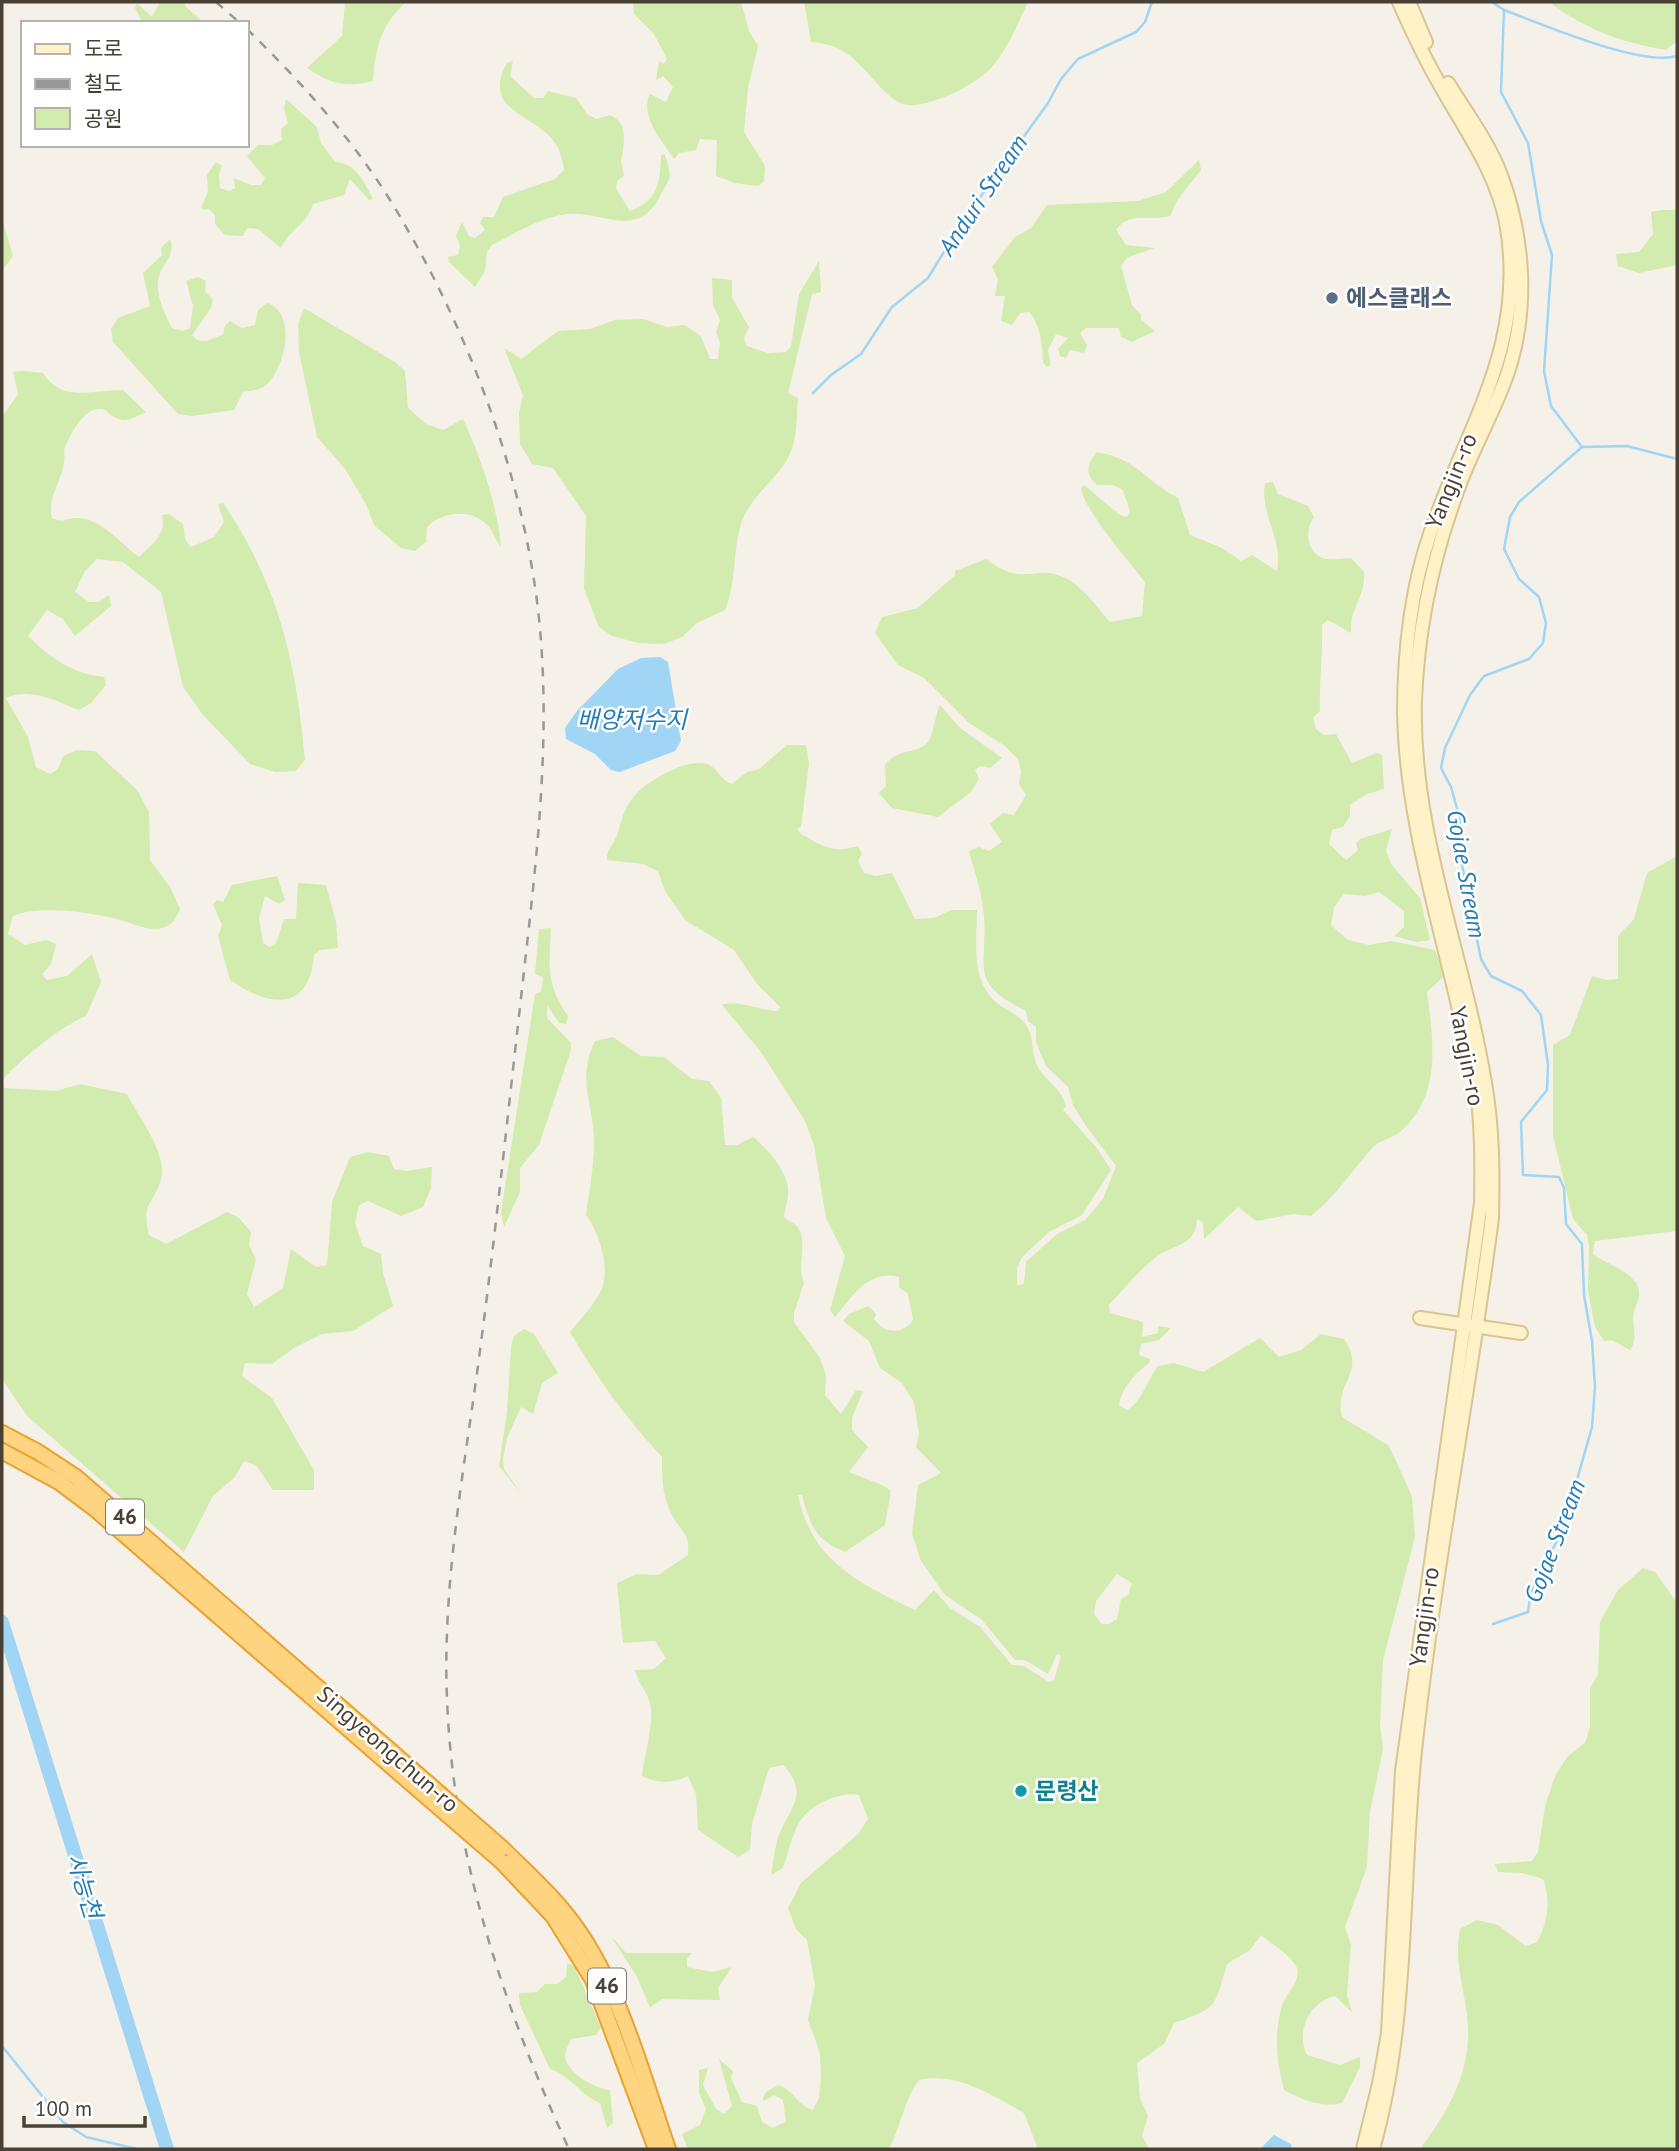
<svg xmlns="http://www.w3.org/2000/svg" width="1679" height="2151" viewBox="0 0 1679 2151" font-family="'PT Sans','Noto Sans KR',sans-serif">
<rect width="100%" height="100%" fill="#f5f1e8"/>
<!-- green -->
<g fill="#d1ecae" fill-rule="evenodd">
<path d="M160,2H185V6L204,23H143L135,8L137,3L152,17Z"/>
<path d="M345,2H406C380,26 376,47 373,81C345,88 331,84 307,68L342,36Z"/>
<path d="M633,2H741L749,31L758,46L748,88L744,132L765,166L764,181L758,186L735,183L716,176L717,140L700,139L696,150L679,153L674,159C662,141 639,115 650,94L666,102L673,87L663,76L656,80L659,61L664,64L667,59L654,34L634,14Z"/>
<path d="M804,2H1028C1017,25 1008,48 992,67C977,85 917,116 896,101C865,78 856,44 811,42Z"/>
<path d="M1549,2H1677V41L1666,50C1622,43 1585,29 1549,2Z"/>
<path d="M513,61L510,76L534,98H543L548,91L576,98L587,114L596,119L610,115C629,123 624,144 621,161L624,176L617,181L616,189L630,211C659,201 660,181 661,155L665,154C673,181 671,175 659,198C635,242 598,207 561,215C538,219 513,234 492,245L487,252L485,271L475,287L449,262L448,257L458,255L460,246L456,236L462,222L469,236L475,238L485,230L480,223L483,217H494L503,197L555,179L564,170C562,158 560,148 552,139C532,114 481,110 507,63Z"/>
<path d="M286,99L317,127L321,143L335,162C356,163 364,182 373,199L369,200L350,179L344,195L313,204C307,224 289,230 281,248L258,229L247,228L243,236L225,235L215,224V215L209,209H201L208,191L207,175L216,162L222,166L219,174L220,188L229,191L235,188L234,178L251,185H261L265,178L247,156L258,145H272L282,140L281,129L288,123L284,109Z"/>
<path d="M1199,160L1201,170L1178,199L1170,216C1150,222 1130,210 1116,230L1126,245L1155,248L1128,257L1121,266L1132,305L1141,315V320L1155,331L1132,342L1121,337L1119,328H1086L1080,333L1087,345L1084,353L1070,350L1066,358L1060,356L1058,349L1068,338L1056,334L1048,350L1051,365L1047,367L1043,362C1043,347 1040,323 1029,312L1020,313L1012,325L1001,321L1005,296H995L998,279L992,267L1015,237L1031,228L1047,205L1138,201L1166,192Z"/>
<path d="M1662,210H1677V265L1639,273L1618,266L1616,254L1639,252L1653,234L1651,212Z"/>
<path d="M2,219L13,256L2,271Z"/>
<path d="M170,239C177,255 160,265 158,280C156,295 165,315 172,328L183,331L190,328L193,306L186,281L198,277L206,281L205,291L213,300L211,308L192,335C202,347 211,338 223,335L225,326L230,321L242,328L255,325L258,310L267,303C298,313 285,370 265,386C259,390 250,391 243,392L234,410L192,416L178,414L113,342L111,329L118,318L150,306L143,273L162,255L161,248Z"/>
<path d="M819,261L821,292L812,294L788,393L798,398C796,416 798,438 789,456C777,480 752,494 742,521C732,550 737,582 725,610L697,623L682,637L664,644L638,643L612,636L599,627L584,589L586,516L553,468L532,464L520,444L519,413L523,395L504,348L521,359L558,331L590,329L615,320L643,319L667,327L685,325L701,336L710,359H718L720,343L716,332L720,320L713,305L712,278L732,280V298L749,327L744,339L747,346L768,353L786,352L791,346L799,294Z"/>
<path d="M304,308L395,362L405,371L408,408L426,424L443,430L463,419C481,458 497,504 501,547C496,541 494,533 489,527C474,508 442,511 427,527L426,542L415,551L401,548L374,525L366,504L345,469L317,437L299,352L298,324Z"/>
<path d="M23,371L43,373C62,403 92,390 123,390L146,412C135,417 126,424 114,417C113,417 107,411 105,410C85,403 70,435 64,450C68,475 46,494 52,518C64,524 67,517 78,518C101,518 122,545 139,557C152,544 167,535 162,515L169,514L183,524L185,539L191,547L214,537L224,522L218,504L223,503C279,585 296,662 305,760L296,771L275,772L250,764L203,715L183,687L161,592L123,562L97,559L85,571L75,592L89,602H98L109,595L111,606L75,636L63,619L47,610L28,636C50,658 73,674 104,677L106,685L91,703L79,710C56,701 31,687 6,698L28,737L36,767L50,774L58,769L63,756L77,750L95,751L137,790L149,812L150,860L170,887L180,909C176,919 172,925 162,928C149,932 133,923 120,920C92,912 39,905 13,916L8,934L25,945L46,940L56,944L51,964L42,974L47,980L67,976L92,954L101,982L86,1016C62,1025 18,1061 2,1081L4,1088L56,1091L80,1084L127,1094C138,1117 168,1153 161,1179C153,1207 141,1200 149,1235L166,1244L227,1212L238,1217L251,1232L249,1245L256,1259L247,1294L254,1307L283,1288L291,1249L316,1267L327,1265L332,1202L350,1157L368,1152L389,1156L394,1169L406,1171L432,1167L431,1188L423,1207L401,1216L368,1201L359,1205L355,1223L363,1246L381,1254L383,1273L393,1306L353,1331L322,1334L294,1348L272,1364L245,1363L242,1376L272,1398L314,1470V1490H273L256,1465L244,1461L235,1477L213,1496L184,1552L27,1416L2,1379V417L18,394L13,372Z"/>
<path d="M1097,452C1138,459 1145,481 1178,498L1190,535L1222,548L1241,561L1252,555L1277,571C1283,537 1260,516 1265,483L1273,482L1278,494L1308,506L1314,517C1303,530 1308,557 1327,559C1334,560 1343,558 1351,558L1364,572C1365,600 1350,605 1351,633L1328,620L1322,625C1323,655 1319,680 1320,711L1313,718L1316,729L1324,735L1336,734L1352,763L1377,753L1382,755L1384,789L1367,794L1350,805V816L1343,827L1332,830L1329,844L1346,860L1358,850L1356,843L1360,839L1392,829L1386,850L1391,864L1420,898L1430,940L1416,942L1394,936L1404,927V911L1379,892L1365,896L1344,894L1334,907L1331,925L1348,940L1369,945L1391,941L1435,950L1444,976L1427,992C1433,1040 1443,1095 1400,1132C1392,1139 1379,1140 1372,1148C1351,1172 1336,1196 1311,1216L1294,1214L1256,1221L1238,1207L1204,1239L1203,1222L1197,1219C1196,1246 1174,1244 1156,1257C1139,1270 1124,1289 1109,1305L1110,1313L1143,1322L1142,1337L1158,1333V1326L1171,1328L1159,1340L1141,1344L1139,1355L1150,1359L1149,1363C1135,1375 1122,1386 1119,1405L1127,1410C1142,1401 1147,1381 1158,1366L1174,1363L1203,1372L1260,1338L1279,1357L1301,1350L1321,1334L1344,1339C1367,1373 1334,1381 1342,1417L1389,1446L1412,1496L1415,1537L1383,1660L1380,1724L1383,1749L1370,1812L1367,1867L1345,1927L1351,1945L1347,1995L1352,2012L1335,1996C1310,2001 1295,2032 1307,2055L1340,2065L1360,2057V2067L1342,2103C1321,2108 1303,2100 1284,2090C1277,2062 1273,2032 1283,2003C1287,1993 1301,1980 1297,1968C1292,1956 1271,1943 1261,1935L1250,1950L1227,1964C1214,2008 1218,2008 1174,2023L1164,2044L1137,2063L1140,2098L1148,2116L1142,2136L1149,2149H1038L1024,2113C992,2095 957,2072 919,2080C904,2100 901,2126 889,2149H688L682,2134L700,2125L706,2109L699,2093V2070L708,2068L703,2085L716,2109L724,2114L732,2106L719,2059L733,2071L731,2078L742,2102L757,2106L762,2122L772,2128L786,2122L783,2100L774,2095L764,2101L763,2098L766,2092L778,2085C794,2090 798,2106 813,2110L819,2098L821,2078L820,2053L808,2020L815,1985L807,1940L796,1929L788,1908L801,1883L858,1834L868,1819L859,1795C839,1791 807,1806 798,1825C791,1838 788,1854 783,1868L771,1875C773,1864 774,1852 777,1841C787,1809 812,1796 783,1765L769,1768L752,1824L750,1850L738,1857L698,1830L696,1794L688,1776C673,1783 657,1784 642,1776C644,1757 656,1716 649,1700C645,1689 638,1682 635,1670L654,1669L666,1658L655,1641L623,1643L617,1583L637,1574L658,1575L688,1555C691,1532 679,1531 670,1511C662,1493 662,1477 662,1457C627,1420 596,1376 570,1332C580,1319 596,1304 602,1288C610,1266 599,1232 586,1215C589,1192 594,1167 594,1143C594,1103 576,1081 595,1041L613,1037L641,1056L664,1057L692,1079L709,1081L721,1098L725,1145H737L753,1137C767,1149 786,1169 788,1188C789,1197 785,1209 784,1217C787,1220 790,1221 793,1223C812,1236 795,1266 804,1283L794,1313V1322L820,1358L826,1375L825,1395L841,1414L856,1390L863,1391L852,1418V1430L868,1447L849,1472L882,1485L891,1491L885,1525L845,1552C814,1539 811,1526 802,1495H798C811,1560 859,1584 915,1610L934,1590L950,1608L980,1627L1012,1665L1024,1666L1049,1682L1054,1680L1061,1656L1057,1654L1048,1674L1025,1660H1015L982,1620L945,1595L921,1561L912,1534L918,1485L941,1473L916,1447L919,1434L914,1402L902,1383L880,1368L869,1341L843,1321L849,1314L868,1306L876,1314L874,1319C885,1335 903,1334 913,1320L908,1294L899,1287V1277C868,1269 853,1296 835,1317L830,1310L845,1256L826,1218L814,1145L805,1121L761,1052L722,1005C736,999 762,1011 778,1011L780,1007L757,984L734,950L685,920L665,891L658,871L643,864L607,860C606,850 614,844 617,835C621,823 623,811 631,800C643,783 685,758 707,764C718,768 720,780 732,784L747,772L759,769L787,745H806L809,763L801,827L797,829C801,836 804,835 810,839C826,849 839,852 858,846L862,854L858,861L864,873L876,876L892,873L915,919L934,918L951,910H977C977,943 970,980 997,1003C1010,1013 1021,1014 1029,1030C1034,1041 1031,1055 1038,1067C1047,1083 1061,1087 1066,1106L1063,1110L1097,1148L1111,1170L1082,1215L1049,1232L1022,1257L1017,1268V1285L1024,1284L1026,1262L1057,1234L1085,1220L1103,1199L1116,1166L1086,1126L1073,1105L1068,1087L1046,1066L1036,1042V1027L1028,1021L1026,1011C963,980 991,964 983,909C981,889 974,870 969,851L979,847L989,851L1002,842L990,824L1003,813L1014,815L1026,795L1019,784L1021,771L1018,759L1005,746L969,723L924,678L898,665L875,633L882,617L918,608L955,575V571L986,559C1023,588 1035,564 1063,577C1083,586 1096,606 1110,622L1142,616L1145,582C1131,564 1082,507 1081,488L1084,485L1120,515L1127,517L1130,511L1123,490L1113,485H1097C1084,473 1087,465 1097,452ZM1117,1574L1132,1583L1128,1595L1121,1599L1117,1619L1109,1624H1102L1094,1614L1096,1601Z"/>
<path d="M940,705L960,728L1002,758L990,768L981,766L975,770L979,779L971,792L938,817L892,808L879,793L886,786L885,765C898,748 918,754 928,742C934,733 935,715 940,705Z"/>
<path d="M1677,856V1231L1595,1241L1593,1254C1607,1265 1642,1274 1639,1296C1638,1304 1633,1310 1633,1318C1634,1330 1637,1340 1630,1350L1611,1340L1604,1341L1595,1327L1588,1291L1589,1247L1587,1235L1573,1219L1553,1136V1045L1570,1035L1592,976L1606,980L1618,979V936L1634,919L1647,873Z"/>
<path d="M277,876L285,900L279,904L265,896L259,918L263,943L270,947L276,943L284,919H296L298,883L326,885L336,922L338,948L320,950L314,955C309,1013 269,1007 230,980L218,936L222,925L213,904L217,900L223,902L232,885Z"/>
<path d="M551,928C549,965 546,985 568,1016L566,1024L559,1023L547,1005V1018L571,1043V1050L539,1145L520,1168V1192L504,1227L501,1213L535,994L541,992L543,977L535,974L539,929Z"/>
<path d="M524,1329L534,1334L558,1373L542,1383L533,1414L521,1407L507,1438L503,1459L504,1469L522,1495L499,1466L507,1412L511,1347L514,1336Z"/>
<path d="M1643,1568L1655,1572L1677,1603V2149H1420C1450,2109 1474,2067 1467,2015C1463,1984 1454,1960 1460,1929L1477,1920L1498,1925L1526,1946L1537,1942C1548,1922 1551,1901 1543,1879L1522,1873L1498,1872L1495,1864L1532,1861L1538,1852L1545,1806L1555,1776L1568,1756L1585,1743L1590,1727V1689L1598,1674L1600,1622L1618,1590Z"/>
<path d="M611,1936L626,1953H692L687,1959V1967L712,1972L732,1967L718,1988L720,2000L663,1999L650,2007L637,1977Z"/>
<path d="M567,1964L574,1965L601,2028L596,2035L571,2039C569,2044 565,2051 565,2056C566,2073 596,2089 610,2090L613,2123L607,2128L600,2103C580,2095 570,2075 550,2069L520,2005L519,1993L537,1992L545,1984H557L566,1977Z"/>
</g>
<!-- water -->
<g fill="#a0d5f6">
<path d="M660,657L668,662L681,741L675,751L620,772L611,770L595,754L566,739L565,728L577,711L618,669L641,658Z"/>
<path d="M1274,2135L1291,2144L1292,2149H1260Z"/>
</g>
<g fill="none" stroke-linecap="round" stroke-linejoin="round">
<!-- stream -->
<g stroke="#a0d5f6" stroke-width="2.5">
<path d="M1492,2L1504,10L1501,92L1528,143L1541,221L1552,255L1544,371L1551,406L1582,447L1519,502L1510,517L1504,549L1519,579L1539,597L1546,623L1543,643L1529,659L1484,676L1470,695L1445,748L1441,768L1451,787L1460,819V855L1481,959L1491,976L1522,991L1541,1015L1548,1065L1547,1090L1521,1122L1523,1175L1559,1177L1564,1188L1566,1224L1582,1244L1584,1295L1592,1341L1595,1387L1592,1427L1563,1529L1531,1592L1528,1612L1493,1624"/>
<path d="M1504,10C1542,24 1641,67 1677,56"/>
<path d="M813,393L831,375L861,354L892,307L928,278L961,224L1048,103L1061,79L1078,59L1136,32L1145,22L1152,2"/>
<path d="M1582,447L1627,446L1677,459"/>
<path d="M2,2046L63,2122L86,2137L137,2149"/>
</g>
<!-- river -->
<path stroke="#a0d5f6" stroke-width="14" d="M2,1622L167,2149"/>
<!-- secondary casing -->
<g stroke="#d9c594" stroke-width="16">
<g id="secondary">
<path d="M1409,2L1426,42"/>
<path d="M1420,1318L1521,1333"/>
<path d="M1363,2149L1379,2084L1388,2033L1402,1771L1481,1203C1482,1163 1482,1124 1476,1084C1473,1059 1465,1034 1459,1010C1437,913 1406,814 1404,714C1404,653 1410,592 1430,534C1467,425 1528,344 1506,222C1496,173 1468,134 1444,92C1427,63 1412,32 1399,2"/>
<path d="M1373,2149C1410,2019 1401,1885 1415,1751C1434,1573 1469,1396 1492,1218C1493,1172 1493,1128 1485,1083C1464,955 1411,831 1415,700C1418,627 1432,560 1457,492C1471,451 1494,413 1508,372C1529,309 1524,237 1501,175C1488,141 1467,114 1448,83"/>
</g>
</g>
<!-- trunk casing -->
<g stroke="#eaa12e" stroke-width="18">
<g id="trunk">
<path d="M2,1433L38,1452L76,1477L392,1752"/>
<path d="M2,1451L59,1482L95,1509L391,1766"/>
<path d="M502,1848C524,1870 547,1890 566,1914C617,1976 642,2074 668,2149"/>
<path d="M502,1862L553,1916L593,1980L656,2149"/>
</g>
</g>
<!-- secondary -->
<use href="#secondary" stroke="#fff1c8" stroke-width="12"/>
<!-- trunk -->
<use href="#trunk" stroke="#ffd480" stroke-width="14"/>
<!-- rail -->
<g stroke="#989898" stroke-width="2.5" stroke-dasharray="9 9" stroke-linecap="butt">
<path d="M216,2L240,23"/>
<path d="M247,29C300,81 351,137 390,200C469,328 530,490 541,641C550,760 534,880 521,998C508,1113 496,1228 481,1343C466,1461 442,1579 447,1699C453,1857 503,2006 569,2149"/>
</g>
<!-- trunk-bridge casing -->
<g stroke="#eaa12e" stroke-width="18" stroke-linecap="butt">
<g id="trunk-bridge">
<path d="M392,1752L502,1848"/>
<path d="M391,1766L502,1862"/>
</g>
</g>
<!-- trunk-bridge -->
<use href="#trunk-bridge" stroke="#ffd480" stroke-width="14"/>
</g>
<!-- markers -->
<circle fill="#5c6f8a" stroke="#fff" stroke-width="2.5" cx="1332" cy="298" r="7"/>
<circle fill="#0f9aa8" stroke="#fff" stroke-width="2.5" cx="1021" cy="1791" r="7"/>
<g text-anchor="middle" stroke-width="5" stroke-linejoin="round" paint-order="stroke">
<!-- shield labels -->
<g fill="#fff" stroke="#807a72" stroke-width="2">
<rect x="106" y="1499.5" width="38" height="35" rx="5"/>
<rect x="588" y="1968.5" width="38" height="35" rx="5"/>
</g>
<g font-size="21" font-weight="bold" fill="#494136">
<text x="125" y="1524">46</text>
<text x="607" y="1993">46</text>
</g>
<!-- service labels -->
<g font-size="23" font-weight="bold" fill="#4e5e75" stroke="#fff" text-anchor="start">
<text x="1346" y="306">에스클래스</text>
</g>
<!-- street labels -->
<g font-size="23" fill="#494136" stroke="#fff">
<text transform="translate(1451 481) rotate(-68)" y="8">Yangjin-ro</text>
<text transform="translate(1467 1056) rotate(79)" y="8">Yangjin-ro</text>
<text transform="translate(1424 1617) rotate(-82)" y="8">Yangjin-ro</text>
<text transform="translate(388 1749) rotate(41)" y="8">Singyeongchun-ro</text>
</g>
<!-- culture labels -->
<g font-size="23" font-weight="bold" fill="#0d838f" stroke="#fff" text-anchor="start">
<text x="1035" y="1799">문령산</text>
</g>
<!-- water labels -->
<g font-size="24" font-style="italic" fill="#257bb6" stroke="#fff">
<text transform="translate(983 195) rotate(-56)" y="8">Anduri Stream</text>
<text x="632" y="728">배양저수지</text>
<text transform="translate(1466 874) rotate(80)" y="8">Gojae Stream</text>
<text transform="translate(1555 1541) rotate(-69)" y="8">Gojae Stream</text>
<text transform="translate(84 1886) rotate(73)" y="8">사능천</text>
</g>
</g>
<!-- border -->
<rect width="1679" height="2151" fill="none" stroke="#494136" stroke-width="7"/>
<!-- legend -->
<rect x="21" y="21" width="228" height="126" fill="#ffffff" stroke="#b6b3af" stroke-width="2"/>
<rect x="35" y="44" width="35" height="10" fill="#fff1c8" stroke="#b6b3af" stroke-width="2"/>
<text x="84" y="56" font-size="21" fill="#494136">도로</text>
<rect x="35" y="79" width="35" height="10" fill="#989898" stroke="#b6b3af" stroke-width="2"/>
<text x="84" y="91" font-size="21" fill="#494136">철도</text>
<rect x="35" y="108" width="35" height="21" fill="#d1ecae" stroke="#b6b3af" stroke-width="2"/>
<text x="84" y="126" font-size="21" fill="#494136">공원</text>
<!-- scale -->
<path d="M24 2116v10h121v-10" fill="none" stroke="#494136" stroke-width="3.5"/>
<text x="35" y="2116" font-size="21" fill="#494136" stroke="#ffffff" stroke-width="5" paint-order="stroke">100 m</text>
</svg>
